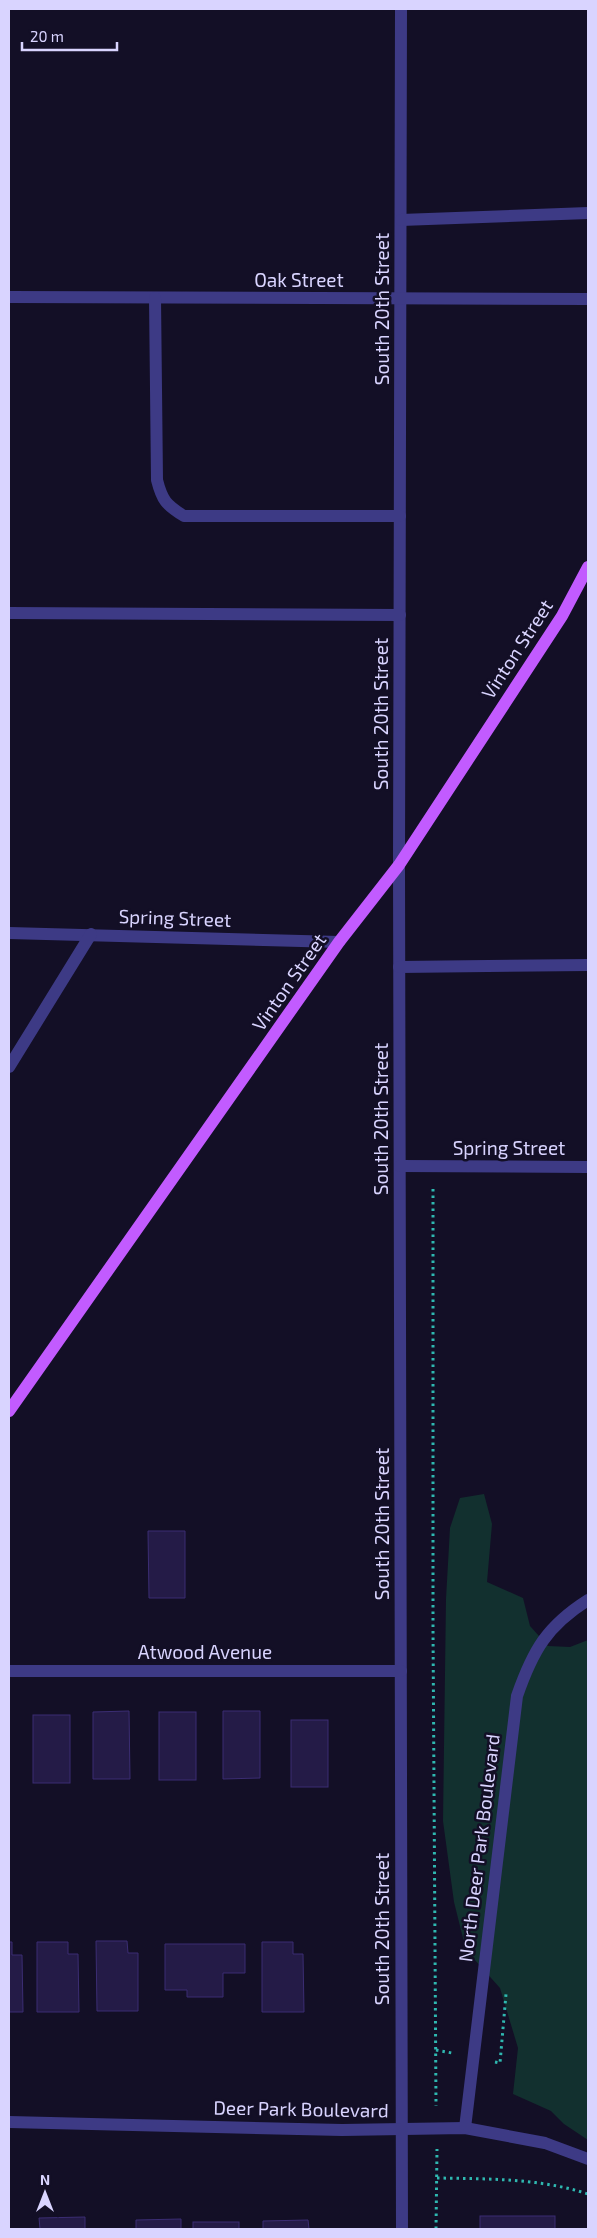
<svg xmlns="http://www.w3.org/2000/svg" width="597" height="2238" viewBox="0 0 597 2238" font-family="'Exo 2',sans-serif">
<rect width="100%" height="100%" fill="#130f26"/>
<!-- green -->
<path fill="#12302f" d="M484,1494L492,1524L487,1582L523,1598L530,1626L548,1646L570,1647L588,1640V2140L564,2124L551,2111L513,2094L518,2048L500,1988L466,1950L454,1902L443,1821L446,1599L450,1528L460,1498Z"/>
<!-- building -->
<g fill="#241b47" stroke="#3b2d73">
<path d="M148,1531H185V1598H149Z"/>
<path d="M129,1711L130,1779H93V1712Z"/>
<path d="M223,1711H260V1778L223,1779Z"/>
<rect x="159" y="1712" width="37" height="68"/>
<rect x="33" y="1715" width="37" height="68"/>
<rect x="291" y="1720" width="37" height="67"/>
<path d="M96,1941H127L128,1953H138V2011H97Z"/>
<path d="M9,1942H12V1955H22L23,2012H9Z"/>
<path d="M37,1942H68V1954H78L79,2012H37Z"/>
<path d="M262,1942H293V1954H303L304,2012H262Z"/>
<path d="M165,1944H245V1973H223V1997H187V1990H165Z"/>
<rect x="480" y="2216" width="75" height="13"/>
<path d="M85,2217V2229H40L39,2218Z"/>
<path d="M181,2219V2229H136V2220Z"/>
<path d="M308,2220L309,2229H263V2221Z"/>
<rect x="193" y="2222" width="46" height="7"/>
</g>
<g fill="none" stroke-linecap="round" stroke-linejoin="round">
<!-- path -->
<g stroke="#2fb8b0" stroke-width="3" stroke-dasharray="2.5 4" stroke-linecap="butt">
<path d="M433,1189V1629L436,2106"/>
<path d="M436,2050L452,2053"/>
<path d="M495,2062L500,2063L506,1994"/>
<path d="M437,2178C488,2179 539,2178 588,2194"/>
<path d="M436,2229L437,2149"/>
</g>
<!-- minor -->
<g stroke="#3d3a85" stroke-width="12">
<path d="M401,9L399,865L402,2229"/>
<path d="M401,220L588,213"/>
<path d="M9,297L588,299"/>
<path d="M155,298L157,480C162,500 166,505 184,516H400"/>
<path d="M9,613L400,615"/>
<path d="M9,933L339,942"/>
<path d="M399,967L588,965"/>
<path d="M9,1067L91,934"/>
<path d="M400,1166L588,1167"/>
<path d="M9,1671H401"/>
<path d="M9,2122L342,2130L465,2128L545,2143L588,2159"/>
<path d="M465,2128L517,1696C533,1650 547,1626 588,1600"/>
</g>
<!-- major -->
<path stroke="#c25bff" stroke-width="12" d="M9,1411L339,942L399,865L562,616L588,567"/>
</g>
<g text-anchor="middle" stroke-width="5" stroke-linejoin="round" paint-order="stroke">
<!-- street labels -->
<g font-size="19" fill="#d9d4ff" stroke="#130f26">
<text x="299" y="287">Oak Street</text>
<text transform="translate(382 309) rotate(-90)" y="7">South 20th Street</text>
<text transform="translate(517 649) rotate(-57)" y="7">Vinton Street</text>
<text transform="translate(381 714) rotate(-90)" y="7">South 20th Street</text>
<text transform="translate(175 918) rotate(2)" y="7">Spring Street</text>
<text transform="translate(289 982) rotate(-55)" y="7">Vinton Street</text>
<text transform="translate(381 1119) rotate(-90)" y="7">South 20th Street</text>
<text x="509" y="1155">Spring Street</text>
<text transform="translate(382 1524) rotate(-90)" y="7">South 20th Street</text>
<text x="205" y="1659">Atwood Avenue</text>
<text transform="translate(479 1848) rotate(-83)" y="7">North Deer Park Boulevard</text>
<text transform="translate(382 1929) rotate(-90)" y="7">South 20th Street</text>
<text transform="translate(301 2109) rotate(1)" y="7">Deer Park Boulevard</text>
</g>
</g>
<!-- border -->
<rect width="597" height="2238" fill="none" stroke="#d9d4ff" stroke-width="20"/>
<!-- north arrow -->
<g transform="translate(45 2193)" stroke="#130f26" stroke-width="4" paint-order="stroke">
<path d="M0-4L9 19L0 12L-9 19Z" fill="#d9d4ff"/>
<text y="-8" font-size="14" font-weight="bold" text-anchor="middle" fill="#d9d4ff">N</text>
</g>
<!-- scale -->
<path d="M22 42v8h95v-8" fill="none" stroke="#d9d4ff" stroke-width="2.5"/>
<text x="30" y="42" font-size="15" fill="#d9d4ff" stroke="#130f26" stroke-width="4" paint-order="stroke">20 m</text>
</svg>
